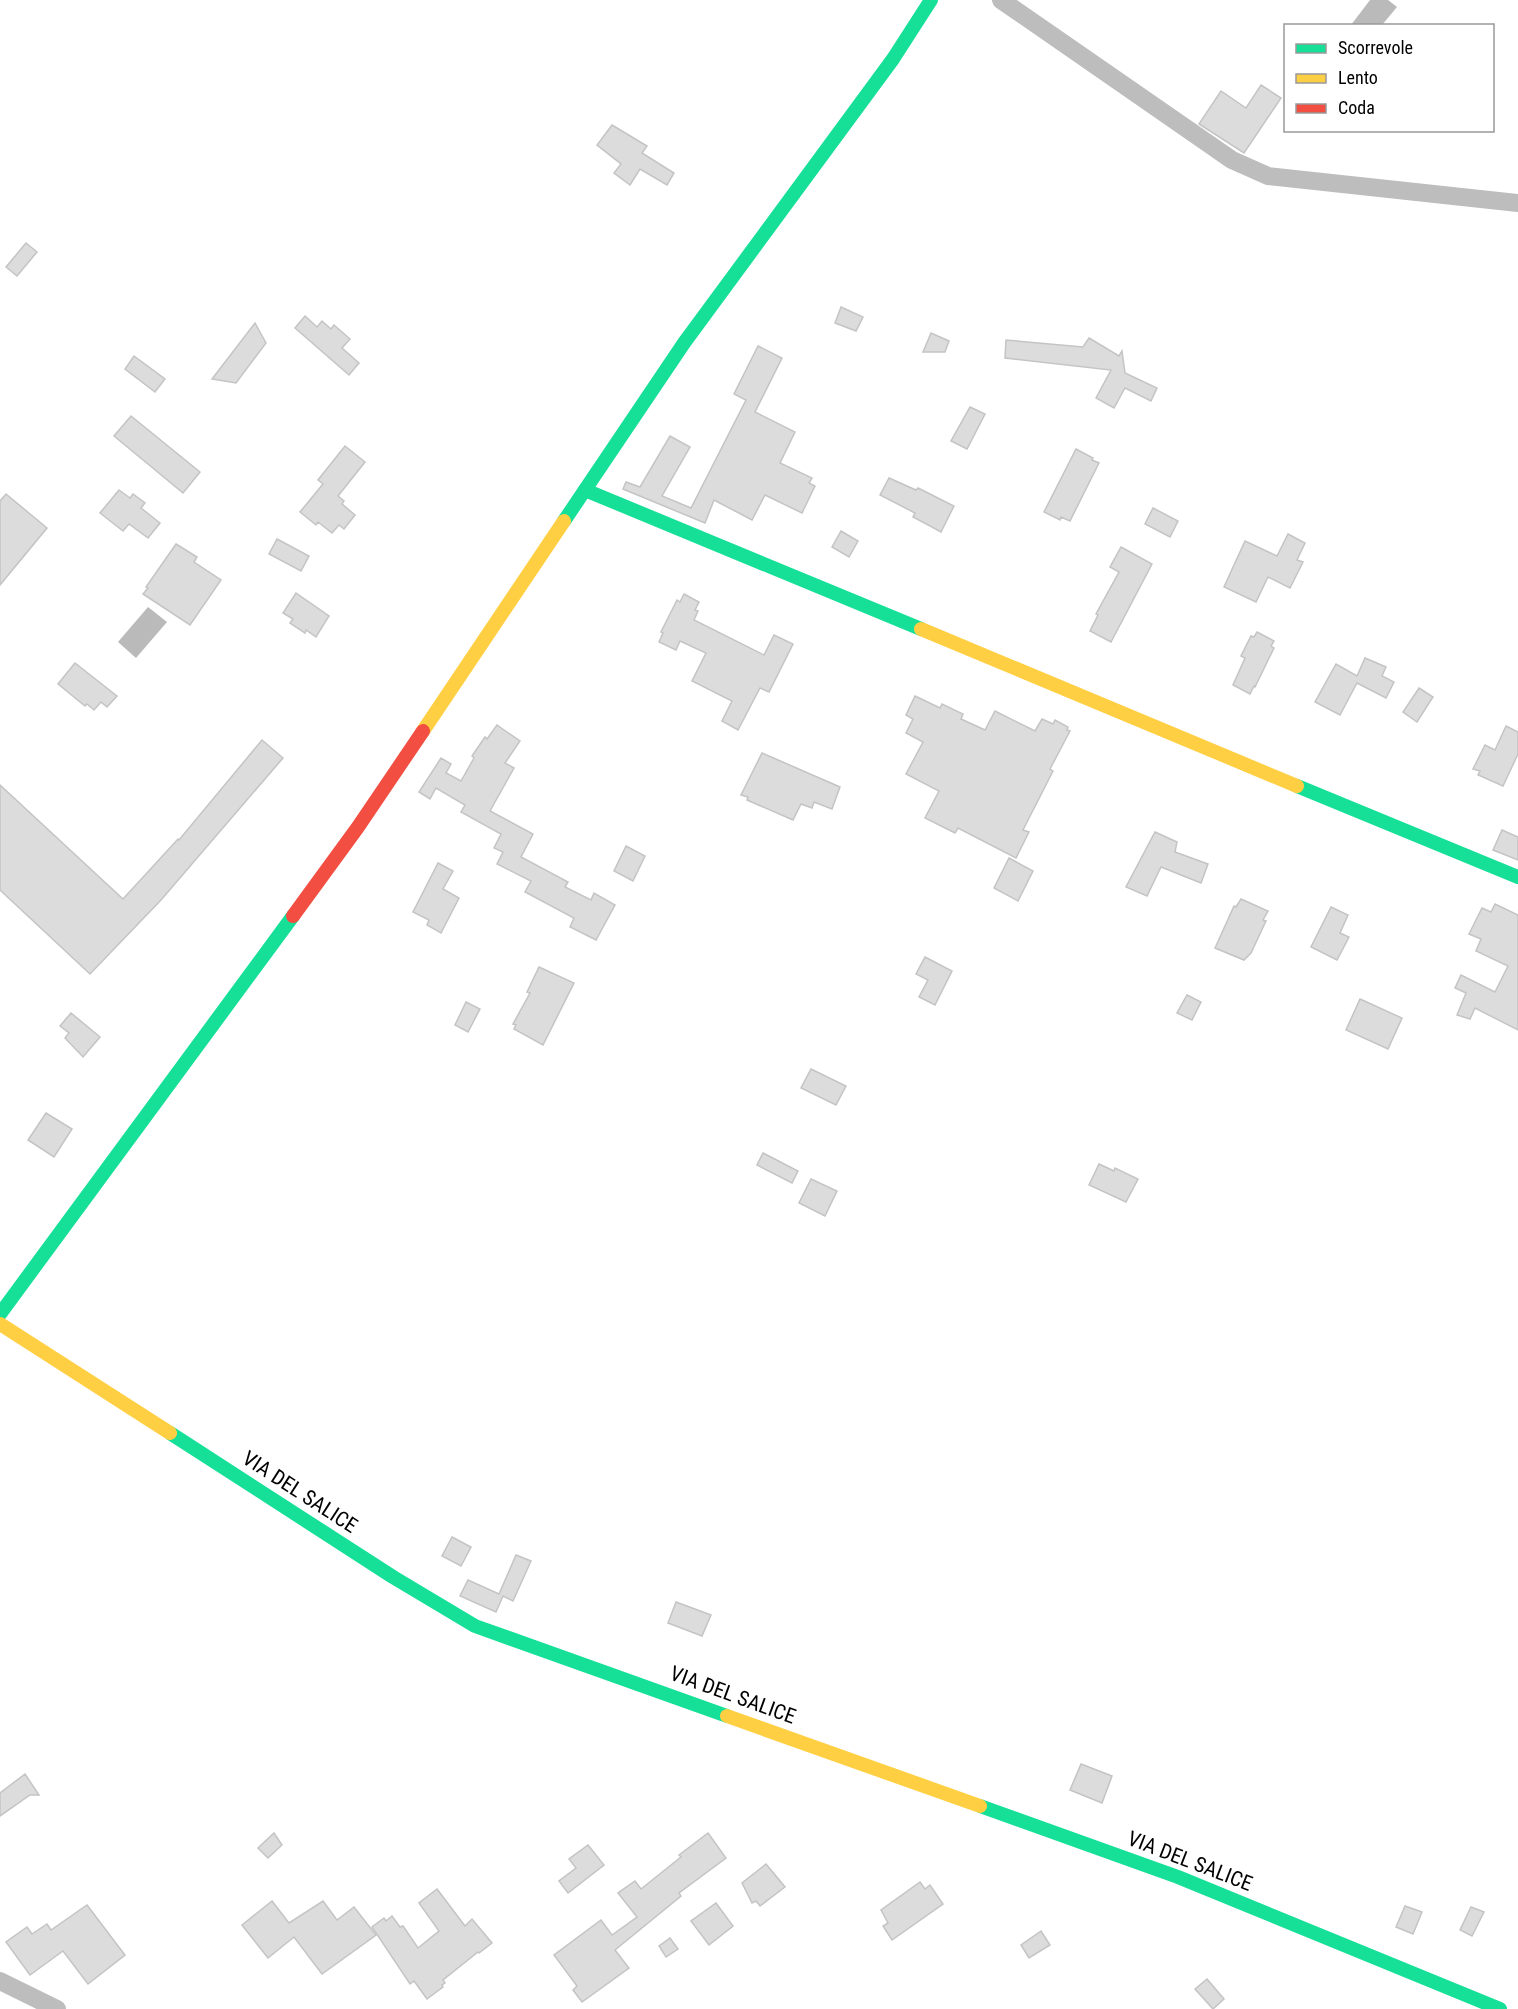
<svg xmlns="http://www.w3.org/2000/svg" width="1518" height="2009" viewBox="0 0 1518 2009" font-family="'Roboto Condensed',sans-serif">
<rect width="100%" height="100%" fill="#fff"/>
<!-- water -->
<g fill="#bababa">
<path d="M1370,0H1388L1397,7L1382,25H1351Z"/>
<path d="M148,607L167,622L136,658L118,642Z"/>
</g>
<!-- building -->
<g fill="#dcdcdc" stroke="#c4c4c4" stroke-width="1.5">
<path d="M1261,85L1281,98L1244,153L1199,124L1221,91L1246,108Z"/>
<path d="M612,125L647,146L642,153L674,173L667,185L640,169L630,185L614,173L621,164L597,145Z"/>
<path d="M26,243L37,252L17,276L6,267Z"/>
<path d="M841,307L863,317L856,331L835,323Z"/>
<path d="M305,316L317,327L322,321L331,329L334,325L350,339L342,348L359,363L349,375L295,328Z"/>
<path d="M255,323L266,343L236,383L212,379Z"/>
<path d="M931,333L949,341L945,352H923Z"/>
<path d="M1089,338L1119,356L1122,351L1125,373L1157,388L1151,401L1125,388L1114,408L1096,398L1111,370L1005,358L1006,340L1083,347Z"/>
<path d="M758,346L782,358L755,412L795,432L780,463L812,478L809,483L815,486L802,513L765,495L752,520L714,500L705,523L623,489L626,482L640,487L670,436L690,447L662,496L691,508L746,400L734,394Z"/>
<path d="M134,356L165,379L155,392L125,369Z"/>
<path d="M970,407L985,414L967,449L951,441Z"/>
<path d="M131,416L200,472L183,493L114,436Z"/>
<path d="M345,446L365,462L338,496L344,501L342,504L355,515L344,529L339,525L332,533L318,522L316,525L300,512L323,484L318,480Z"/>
<path d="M1076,449L1093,458L1092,460L1099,463L1070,521L1061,517L1060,520L1044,512Z"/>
<path d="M889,478L916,490L918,488L954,506L941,532L913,517L915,513L880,495Z"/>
<path d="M119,490L130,498L133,494L145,503L141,508L160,523L148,538L129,524L123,531L100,513Z"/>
<path d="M6,494L47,528L0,585V501Z"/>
<path d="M1153,508L1178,521L1170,537L1145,524Z"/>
<path d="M841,531L858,541L849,557L832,547Z"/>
<path d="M1288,534L1305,543L1297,560L1303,562L1290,588L1268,577L1256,602L1224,587L1245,541L1277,556Z"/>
<path d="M277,539L309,556L301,571L269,554Z"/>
<path d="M176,544L197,557L194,562L221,580L190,625L143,594L148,588L146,587Z"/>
<path d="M1121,547L1152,564L1111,642L1090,631L1098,615L1096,614L1119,572L1110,567Z"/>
<path d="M296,593L329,616L316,637L306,630L305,633L290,623L293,619L283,613Z"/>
<path d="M684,594L699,602L695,610L698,611L694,620L764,655L774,635L793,644L769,692L760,688L738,730L722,721L732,701L692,681L706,653L680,641L676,650L659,642L663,633L661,632L677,600L680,602Z"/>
<path d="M1257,632L1274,641L1271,646L1274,648L1255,687L1254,686L1250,694L1233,685L1245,658L1241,656L1251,636L1254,637Z"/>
<path d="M1365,658L1386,667L1382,676L1394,682L1386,698L1357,683L1340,715L1315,702L1336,664L1357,676Z"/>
<path d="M75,663L117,696L107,707L101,702L94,710L87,704L85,706L58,684Z"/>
<path d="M1419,688L1433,697L1417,722L1403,712Z"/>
<path d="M915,696L940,708L942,704L963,714L961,719L985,730L995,711L1035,731L1042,719L1053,724L1055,720L1068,727L1067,730L1070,731L1050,769L1053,771L1023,830L1029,832L1016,858L958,828L955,833L925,818L939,791L906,774L923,742L906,733L913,719L906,715Z"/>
<path d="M497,725L520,741L505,763L514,768L490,811L533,834L521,857L568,882L565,887L591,900L594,893L615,905L596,940L570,927L574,918L525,892L531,881L497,864L503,852L494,848L501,834L461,812L465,805L436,788L430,799L419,792L441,758L451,764L446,773L461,781L474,758L472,756L485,737L487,739Z"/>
<path d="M1506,726L1518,732V754L1503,786L1478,775L1480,771L1473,769L1485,745L1495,750Z"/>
<path d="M262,740L283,758L161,900L90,974L0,890V785L123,899L178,839L179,840Z"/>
<path d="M762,753L840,787L832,809L814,802L812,808L801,804L793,820L747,800L748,797L741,795Z"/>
<path d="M1502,830L1518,837V860L1493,850Z"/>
<path d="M1155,832L1177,842L1175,852L1208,864L1201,883L1161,867L1147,896L1126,887Z"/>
<path d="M626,846L645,856L633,881L614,871Z"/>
<path d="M1009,858L1033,871L1018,901L994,888Z"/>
<path d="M438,863L453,871L443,889L459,898L441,933L427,925L429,920L413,912Z"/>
<path d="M1241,899L1268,911L1263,920L1266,921L1251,953L1244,960L1215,948L1234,906L1236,907Z"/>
<path d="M1495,904L1518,915V1030L1475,1008L1470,1019L1457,1015L1466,993L1455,988L1461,975L1495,992L1508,966L1476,951L1481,939L1469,934L1482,908L1491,912Z"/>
<path d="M1331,907L1348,915L1340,933L1349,937L1337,960L1311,947Z"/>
<path d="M925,957L952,971L935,1005L919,997L928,980L916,974Z"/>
<path d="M539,967L574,983L543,1045L514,1029L516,1025L513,1024L530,993L527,992Z"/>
<path d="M1187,995L1201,1002L1192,1020L1177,1013Z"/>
<path d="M1360,999L1402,1018L1388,1049L1346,1030Z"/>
<path d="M466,1002L480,1009L468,1032L455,1025Z"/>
<path d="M71,1013L100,1037L83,1057L65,1038L69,1033L60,1026Z"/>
<path d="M811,1069L846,1086L836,1105L801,1088Z"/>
<path d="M46,1113L72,1129L54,1157L28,1140Z"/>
<path d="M763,1153L798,1171L792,1183L757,1165Z"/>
<path d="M1099,1164L1114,1171L1115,1168L1138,1179L1126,1202L1089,1185Z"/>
<path d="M811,1179L837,1191L825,1216L799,1203Z"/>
<path d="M452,1537L471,1547L461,1566L442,1556Z"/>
<path d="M516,1555L531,1561L513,1601L503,1596L496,1612L460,1596L468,1580L499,1594Z"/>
<path d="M676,1602L711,1615L702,1636L668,1623Z"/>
<path d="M1081,1764L1112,1776L1102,1803L1070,1790Z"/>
<path d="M25,1774L39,1795H30L0,1816V1793Z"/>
<path d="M274,1833L282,1845L268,1858L258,1848Z"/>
<path d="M708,1833L726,1858L679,1893L681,1896L615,1950L629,1968L582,2002L573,1990L577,1986L554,1955L601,1920L612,1935L637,1917L618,1893L635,1881L641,1889L681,1857L679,1855Z"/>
<path d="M588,1845L604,1865L568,1893L559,1881L576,1868L569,1859Z"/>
<path d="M766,1864L785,1887L760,1906L756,1901L752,1903L742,1883Z"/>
<path d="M920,1882L925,1889L930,1885L943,1904L892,1940L883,1926L888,1923L881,1910Z"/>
<path d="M437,1889L465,1926L472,1919L492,1943L479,1953L478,1952L443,1980L445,1983L442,1985L443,1987L427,1999L414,1981L410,1984L372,1927L384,1918L386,1921L392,1916L400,1927L403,1926L418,1948L439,1931L419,1903Z"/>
<path d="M272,1901L289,1923L323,1901L337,1920L354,1907L376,1935L322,1974L294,1937L268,1958L242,1925Z"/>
<path d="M716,1903L733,1926L709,1945L691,1921Z"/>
<path d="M87,1905L125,1955L88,1984L63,1951L30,1975L6,1942L27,1927L32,1934L47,1924L51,1930Z"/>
<path d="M1405,1906L1422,1912L1413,1934L1396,1927Z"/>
<path d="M1471,1907L1484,1912L1472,1936L1460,1930Z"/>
<path d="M1041,1931L1050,1945L1029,1958L1021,1945Z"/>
<path d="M670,1938L678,1949L666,1957L659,1946Z"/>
<path d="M1207,1979L1224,1999L1213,2009L1195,1989Z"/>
</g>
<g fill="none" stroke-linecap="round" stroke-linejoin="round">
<!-- street -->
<g stroke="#bdbdbd" stroke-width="18">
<path d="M1001,0L1232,160L1268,176L1518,203"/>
<path d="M0,1981L57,2009"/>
</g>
<!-- fast -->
<g stroke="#16e098" stroke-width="14">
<path d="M585,490L921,629"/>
<path d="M564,521L684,343L893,59L931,0"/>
<path d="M1297,786L1518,877"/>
<path d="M0,1314L293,916"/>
<path d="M170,1433L393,1577L475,1626L727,1716"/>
<path d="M980,1806L1178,1877L1500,2009"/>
</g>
<!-- slow -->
<g stroke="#ffcf43" stroke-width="14">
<path d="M921,629L1297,786"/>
<path d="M423,731L564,521"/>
<path d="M0,1324L170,1433"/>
<path d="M727,1716L980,1806"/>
</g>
<!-- jam -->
<path stroke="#f24e42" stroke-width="14" d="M293,916L358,827L423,731"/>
</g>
<g text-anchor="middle" stroke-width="4.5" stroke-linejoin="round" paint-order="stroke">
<!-- street labels -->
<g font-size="21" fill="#000" stroke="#fff">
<text transform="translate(300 1492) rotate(33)" y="7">VIA DEL SALICE</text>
<text transform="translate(733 1695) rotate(20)" y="7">VIA DEL SALICE</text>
<text transform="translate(1190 1861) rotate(21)" y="7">VIA DEL SALICE</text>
</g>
</g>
<!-- legend -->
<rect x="1284" y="24" width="210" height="108" fill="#ffffff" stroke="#999999" stroke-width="1.5"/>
<rect x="1296" y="44" width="30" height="9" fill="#16e098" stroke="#999999" stroke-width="1.5"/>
<text x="1338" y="54" font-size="18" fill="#000000">Scorrevole</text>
<rect x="1296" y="74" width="30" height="9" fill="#ffcf43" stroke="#999999" stroke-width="1.5"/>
<text x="1338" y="84" font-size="18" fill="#000000">Lento</text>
<rect x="1296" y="104" width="30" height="9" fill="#f24e42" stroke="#999999" stroke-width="1.5"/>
<text x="1338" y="114" font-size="18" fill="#000000">Coda</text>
</svg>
